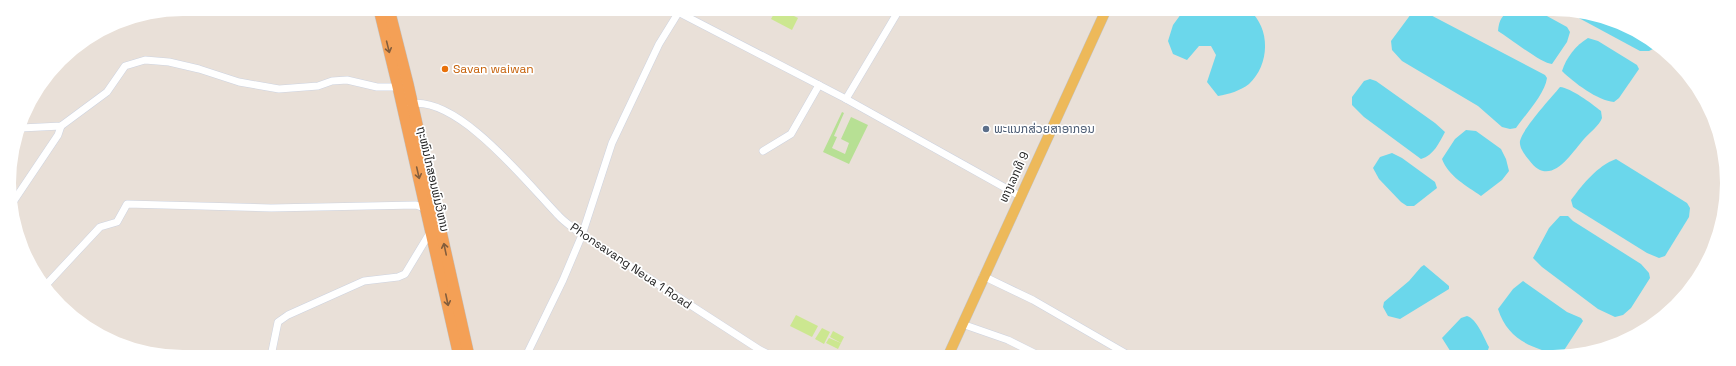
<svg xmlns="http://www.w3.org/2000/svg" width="1736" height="366" viewBox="0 0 1736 366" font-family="'Space Grotesk','Noto Sans Lao',sans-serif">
<rect width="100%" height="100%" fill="#e9e0d8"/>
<!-- green -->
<path fill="#b7e094" d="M842,112L844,113L834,136L837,137L832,148L845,154L849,143L841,139L851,117L868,125L849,164L823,152Z"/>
<!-- pitch -->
<g fill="#cce790">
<path d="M776,10H782L798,18L792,30L771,19Z"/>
<path d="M796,315L818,326L812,337L790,326Z"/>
<path d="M822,328L830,332L824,344L815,339Z"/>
<path d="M833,331L844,337L841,343L830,337Z"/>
<path d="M829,338L841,343L838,349L826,343Z"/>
</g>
<!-- water -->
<g fill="#6bd7eb">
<path d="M1184,10H1249C1271,28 1270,65 1249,84C1240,91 1229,94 1218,96L1207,82L1216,55L1211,46H1199L1187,60L1173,54L1168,41L1173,25Z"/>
<path d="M1419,10H1421L1545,75L1547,78C1545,94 1525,115 1516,128L1510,129L1502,127L1478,106L1402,61L1392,50L1391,41L1411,14Z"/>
<path d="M1511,10H1536L1567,27L1570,32L1567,42L1552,64C1542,64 1508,37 1498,31C1499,20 1502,15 1511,10Z"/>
<path d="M1564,10H1575L1640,32L1657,47L1649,51H1640Z"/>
<path d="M1588,38L1598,41L1637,65L1639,69L1619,98L1614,102C1598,101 1573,82 1562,71C1566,58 1576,45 1588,38Z"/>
<path d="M1370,79L1376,81L1435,123L1445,132C1439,143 1434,155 1421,159L1364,117L1352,105V97L1364,81Z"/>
<path d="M1560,87C1571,88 1591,103 1601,111L1602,118C1599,126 1590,132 1584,139C1570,155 1550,189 1529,160C1525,155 1519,148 1520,141C1523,128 1551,98 1560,87Z"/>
<path d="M1466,130L1476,131L1501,149L1506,159L1509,171L1502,180L1481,196C1467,186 1448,176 1442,159L1455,139Z"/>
<path d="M1392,153L1402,158L1435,182L1437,188L1414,206H1407L1401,202L1379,179L1373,168L1380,157Z"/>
<path d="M1616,159L1687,203L1690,208L1689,217L1665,256L1659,258L1647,253L1573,207L1571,200C1583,184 1597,166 1616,159Z"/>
<path d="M1560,216H1568L1573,221L1641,264L1649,273L1650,278L1631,308L1623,315L1615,317L1598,309L1542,267L1533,258L1549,228Z"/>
<path d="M1424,265L1449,286V289L1400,319L1388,316L1383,307L1384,302L1409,281L1421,267Z"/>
<path d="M1523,281L1567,312L1581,318L1583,321L1561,355C1531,348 1508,340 1498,309L1513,289Z"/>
<path d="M1467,316C1477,319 1484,338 1489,347L1488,350L1480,357H1454L1442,338L1461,318Z"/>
</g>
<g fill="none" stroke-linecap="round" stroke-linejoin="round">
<!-- minor casing -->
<g stroke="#cdd3e0" stroke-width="8">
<g id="minor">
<path d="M674,10L846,99L1020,196"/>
<path d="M846,99L899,10"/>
<path d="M410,104C458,95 527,183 558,215C565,223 574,228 582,235L760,350L772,356"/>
<path d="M21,128L61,126L107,92L125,66L145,60L169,62L199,69L239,82L279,89L318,86L332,81L347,80L377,87H398"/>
<path d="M763,151L791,134L819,85"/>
<path d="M13,202L58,135L61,126"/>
<path d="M983,276L1033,300L1130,356"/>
<path d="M45,286L100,227L117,222L127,204L271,208L416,205L427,209"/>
<path d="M962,324L1008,340L1040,356"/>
<path d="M271,356L278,322L288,315L364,281L398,277L405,274L431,231"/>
<path d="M526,356L563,280L582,235L612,143L659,44L680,10"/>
</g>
</g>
<!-- primary casing -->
<g stroke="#c3c3c3" stroke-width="11">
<path id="primary" d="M948,356L1106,10"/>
</g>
<!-- trunk casing -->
<g stroke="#c3c3c3" stroke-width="12">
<g id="trunk">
<path d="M379,9L398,87L459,356"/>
<path d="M389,9L408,84L469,356"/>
</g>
</g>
<!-- minor -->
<use href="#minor" stroke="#fff" stroke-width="7"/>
<!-- primary -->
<use href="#primary" stroke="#edb95a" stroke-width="10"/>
<!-- trunk -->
<use href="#trunk" stroke="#f4a056" stroke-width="11"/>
</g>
<!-- one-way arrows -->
<defs><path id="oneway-shaft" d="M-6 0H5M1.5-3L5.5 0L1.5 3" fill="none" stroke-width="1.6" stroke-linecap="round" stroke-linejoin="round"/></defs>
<g stroke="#835d3c">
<use href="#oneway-shaft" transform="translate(388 47) rotate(76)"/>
<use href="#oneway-shaft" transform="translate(418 173) rotate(77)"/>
<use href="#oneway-shaft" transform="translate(445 249) rotate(-102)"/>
<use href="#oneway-shaft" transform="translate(447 300) rotate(78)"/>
</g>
<!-- markers -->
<circle fill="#e8710a" stroke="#fff" stroke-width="1.5" cx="445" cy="69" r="4"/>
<circle fill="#5c6f8a" stroke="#fff" stroke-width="1.5" cx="986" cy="129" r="4"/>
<g text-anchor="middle" stroke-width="3.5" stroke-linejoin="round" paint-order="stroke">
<!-- food labels -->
<g font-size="12" fill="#c56008" stroke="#fff" text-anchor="start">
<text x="453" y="73">Savan waiwan</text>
</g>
<!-- service labels -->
<g font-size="12" fill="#4e5e75" stroke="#fff" text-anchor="start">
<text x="994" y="133">ພະແນກສ່ວຍສາອາກອນ</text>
</g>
<!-- street labels -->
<g font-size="12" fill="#272727" stroke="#fff">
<text transform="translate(1014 177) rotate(-65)" y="4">ທາງເລກທີ 9</text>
<text transform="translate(433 179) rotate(77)" y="4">ຖະໜົນໄກສອນພົມວິຫານ</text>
<text transform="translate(631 266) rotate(34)" y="4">Phonsavang Neua 1 Road</text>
</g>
</g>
<!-- crop -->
<path d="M0 0H1736V366H0ZM183 16H1553A167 167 0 0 1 1720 183V183A167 167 0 0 1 1553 350H183A167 167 0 0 1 16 183V183A167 167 0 0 1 183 16Z" fill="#fff" fill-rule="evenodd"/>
</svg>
